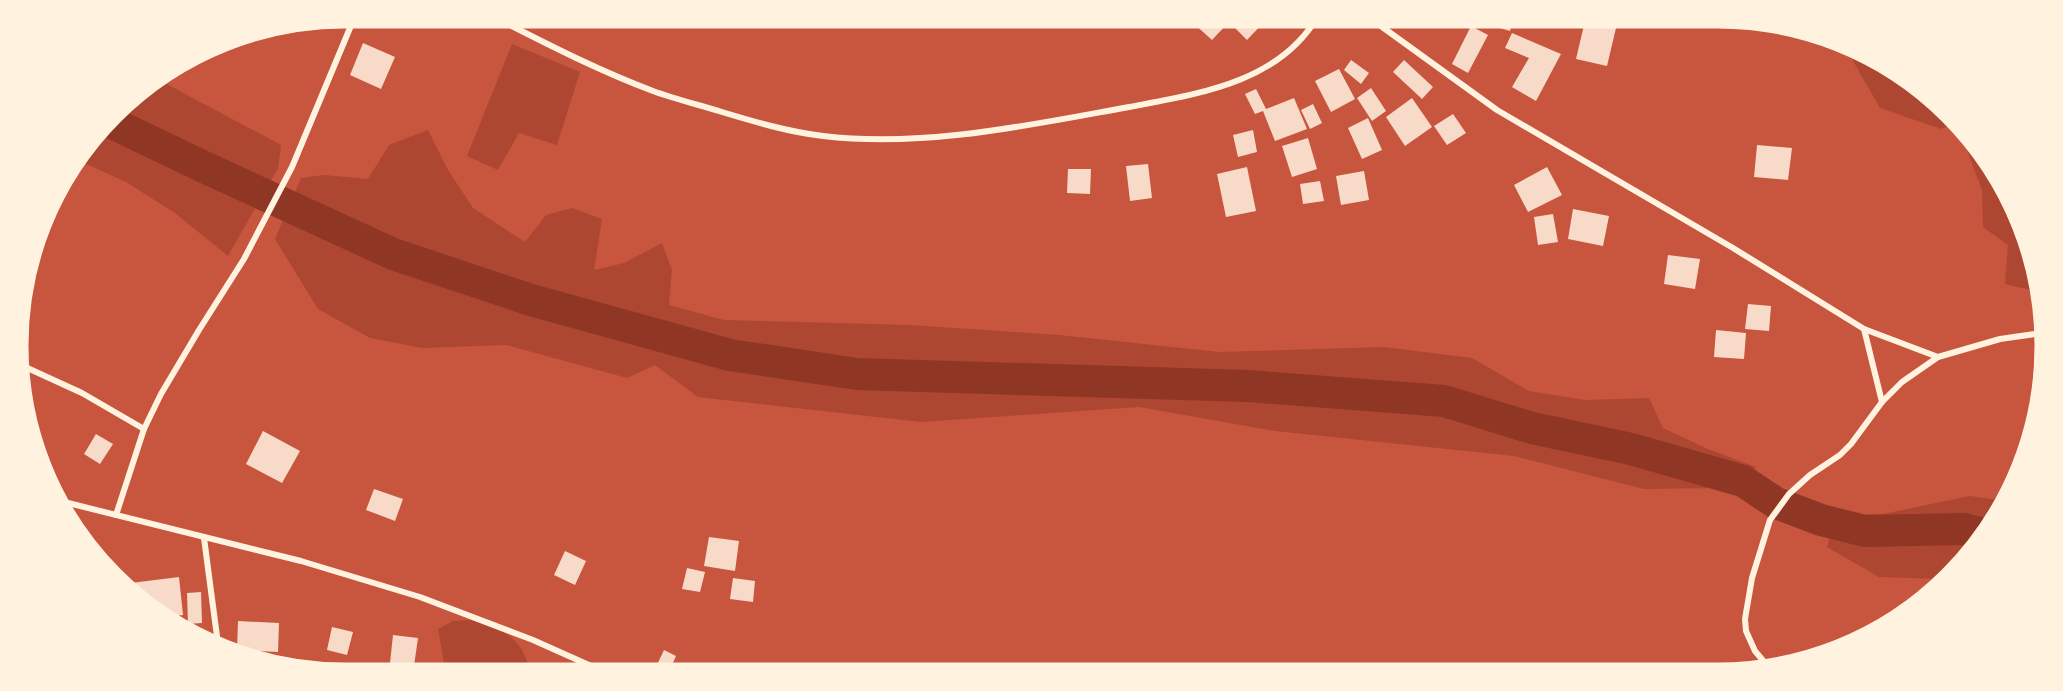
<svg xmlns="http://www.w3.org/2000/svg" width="2063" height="691" viewBox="0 0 2063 691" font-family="Helvetica,sans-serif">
<rect width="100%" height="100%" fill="#c8553d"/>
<!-- green -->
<g fill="#ae4732">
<path d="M512,44L580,72L557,145L519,133L498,170L467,156Z"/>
<path d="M1838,45L1918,84L1953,124L1941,129L1880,108L1852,59Z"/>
<path d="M159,80L281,145L278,168L228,256L175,213L126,182L80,161L128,98Z"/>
<path d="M428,130L448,170L473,208L525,242L546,215L572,208L602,219L594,270L624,263L662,243L672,270L669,305L724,320L911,325L1059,335L1220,352L1384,347L1472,358L1529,391L1585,400L1649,398L1663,428L1708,449L1756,467L1734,495L1717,488L1644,489L1514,456L1275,431L1139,407L921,422L698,397L655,365L627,378L506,345L422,348L370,338L318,309L275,239L301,178L324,175L368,179L389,145Z"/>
<path d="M1964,138L2002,181L2040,292L2005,284L2008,245L1983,227L1982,190L1967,150Z"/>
<path d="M1970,496L2006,501L2002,510L1943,582L1939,579L1879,577L1827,547L1837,515L1883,514Z"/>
<path d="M470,620C503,628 524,638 530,674H446L438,629L453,621Z"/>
</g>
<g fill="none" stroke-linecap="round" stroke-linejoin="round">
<!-- river -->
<path stroke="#8f3625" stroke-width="32" d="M110,122L204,167L393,254L531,300L730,355L857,374L1248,386L1444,401L1532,428L1631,449L1743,481L1776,503L1821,520L1865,531L1964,529L1983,534"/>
</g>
<!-- building -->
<g fill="#f7dbc8">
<path d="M1196,16H1220L1228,23L1212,40L1192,22Z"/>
<path d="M1229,16H1262L1266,20L1247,40L1226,19Z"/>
<path d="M1413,16H1444L1442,24Z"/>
<path d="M1448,16H1472L1470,27L1447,21Z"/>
<path d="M1496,16H1514L1510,31L1493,26Z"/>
<path d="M1585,21L1616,28L1607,66L1576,59Z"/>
<path d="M1471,26L1488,35L1468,73L1452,64Z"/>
<path d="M1512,33L1561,54L1536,101L1512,87L1529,58L1505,48Z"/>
<path d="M363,43L395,57L381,89L350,75Z"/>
<path d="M1351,60L1369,73L1361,84L1344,70Z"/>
<path d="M1404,60L1433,87L1422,99L1393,72Z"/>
<path d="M1339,69L1355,99L1331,112L1315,81Z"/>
<path d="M1371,88L1386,111L1372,121L1357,98Z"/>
<path d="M1256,89L1266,109L1294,98L1307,129L1275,141L1263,111L1255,114L1245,94Z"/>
<path d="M1412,98L1432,127L1405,146L1386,117Z"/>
<path d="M1313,104L1322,123L1310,129L1301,110Z"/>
<path d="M1453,114L1466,133L1447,145L1434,126Z"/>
<path d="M1368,118L1382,150L1362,159L1348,128Z"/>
<path d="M1253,130L1257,152L1238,157L1233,135Z"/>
<path d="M1308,138L1317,169L1292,177L1282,146Z"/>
<path d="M1757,145L1792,148L1788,180L1754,177Z"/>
<path d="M1148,164L1152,198L1130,201L1126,166Z"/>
<path d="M1247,167L1256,211L1226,217L1217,174Z"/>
<path d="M1547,167L1562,195L1528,212L1514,185Z"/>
<path d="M1068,169H1091L1090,194L1067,193Z"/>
<path d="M1364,171L1369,200L1341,205L1336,176Z"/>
<path d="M1320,181L1324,201L1303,204L1300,184Z"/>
<path d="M1573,209L1609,216L1603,246L1568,239Z"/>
<path d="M1553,214L1558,242L1538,245L1534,217Z"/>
<path d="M1668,255L1700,259L1695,289L1664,284Z"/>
<path d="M1748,304L1771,306L1769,331L1745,329Z"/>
<path d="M1716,330L1746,333L1744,359L1714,357Z"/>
<path d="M263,431L300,451L282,483L246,464Z"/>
<path d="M96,434L113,444L100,464L84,454Z"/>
<path d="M374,489L403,499L395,521L366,510Z"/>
<path d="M709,537L739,541L735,571L704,566Z"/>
<path d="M565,551L586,561L575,585L554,575Z"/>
<path d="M687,568L705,572L700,592L682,589Z"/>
<path d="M179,577L183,615L161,618L131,588V583Z"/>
<path d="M733,578L755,581L753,602L730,599Z"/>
<path d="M201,592L202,623L188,624L187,593Z"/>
<path d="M238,621L279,623L278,652L237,650Z"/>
<path d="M332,627L353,632L347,655L327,650Z"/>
<path d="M393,635L418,638L414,666L390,663Z"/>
<path d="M664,650L676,656L668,674L655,669Z"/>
<path d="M1097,663L1135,668L1134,673H1096Z"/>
</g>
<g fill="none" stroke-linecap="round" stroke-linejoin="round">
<!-- minor -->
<g stroke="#fff3e0" stroke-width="6">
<path d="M492,16C545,43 597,70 653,91C675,99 699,105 722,112C755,122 789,132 823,136C924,148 1030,125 1129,107C1198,94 1279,83 1318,16"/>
<path d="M1367,16L1497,110L1733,248L1864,329L1938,357"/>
<path d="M1864,329L1882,402"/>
<path d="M23,366L82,393L144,429"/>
<path d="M60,501L301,561L420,597L533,640L609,674"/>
<path d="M116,515L144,429L161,394L199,330L244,259L292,167L355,16"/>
<path d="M204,538L218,644"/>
<path d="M1770,669L1755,651L1746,631L1745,619L1752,578L1770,520L1789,494L1810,475L1840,455L1851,444L1882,402L1902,382L1938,357L2000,339L2042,333"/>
</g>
</g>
<!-- crop -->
<path d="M0 0H2063V691H0ZM345 27H1718A318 318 0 0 1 2036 345V346A318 318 0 0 1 1718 664H345A318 318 0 0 1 27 346V345A318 318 0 0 1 345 27Z" fill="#fff3e0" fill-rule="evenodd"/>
<path fill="none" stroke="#fff3e0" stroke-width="3" d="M345 27H1718A318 318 0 0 1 2036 345V346A318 318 0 0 1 1718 664H345A318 318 0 0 1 27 346V345A318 318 0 0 1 345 27Z"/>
</svg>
